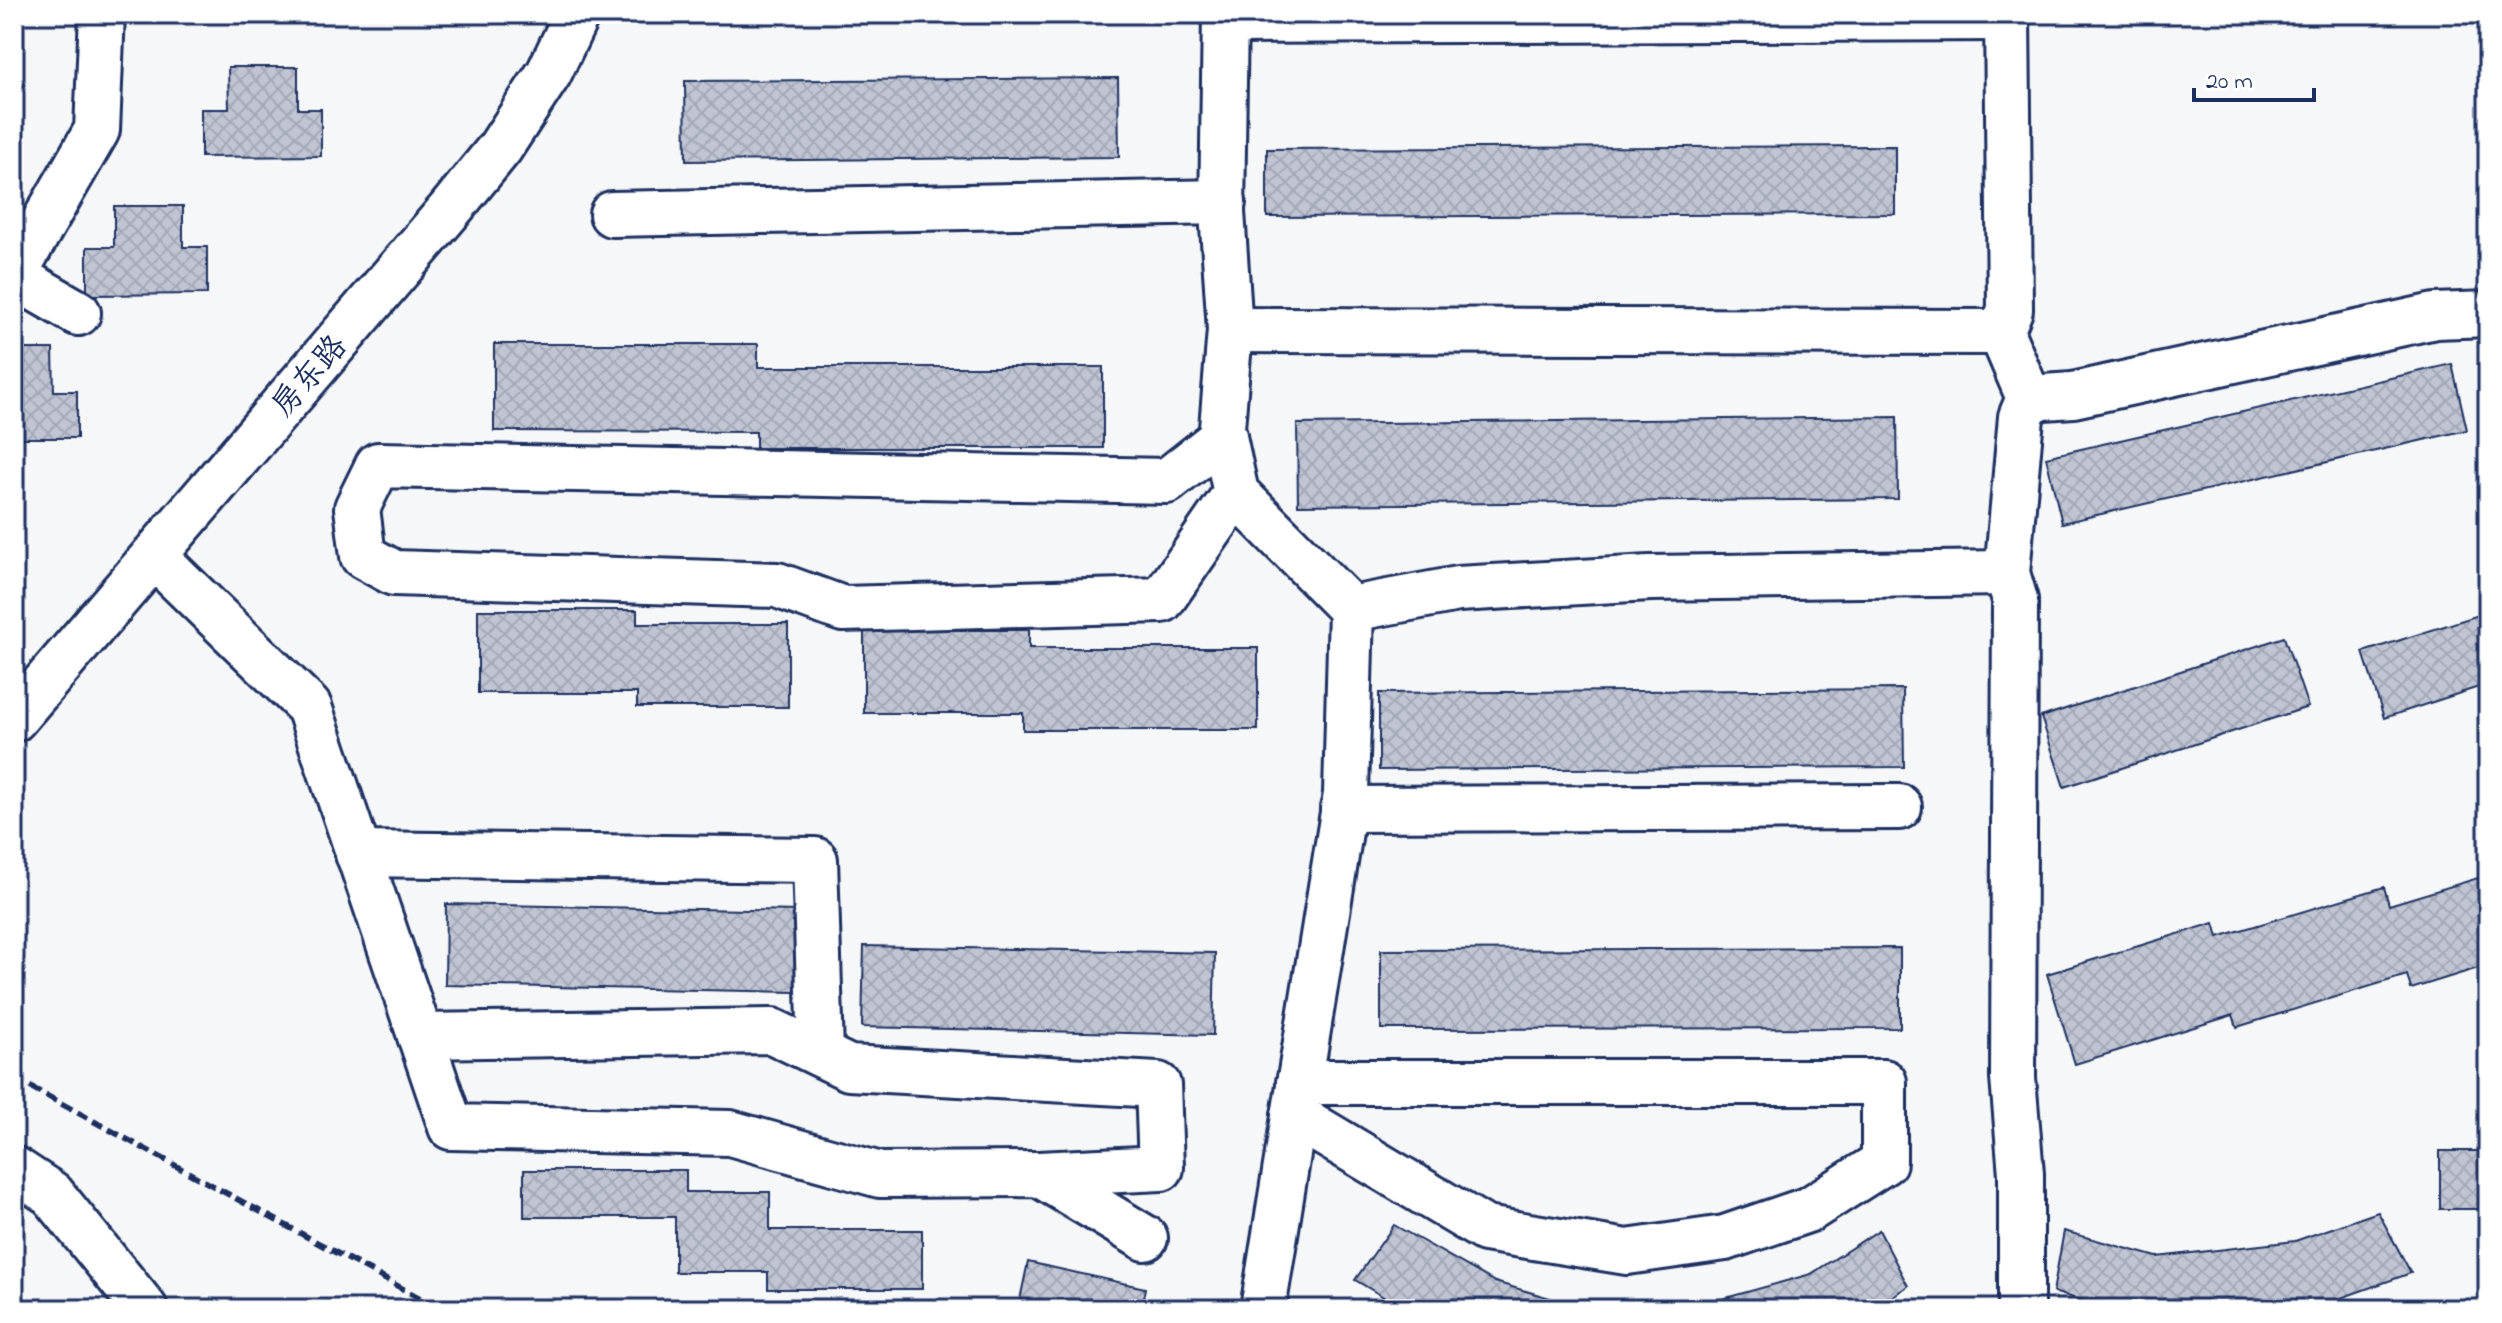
<svg xmlns="http://www.w3.org/2000/svg" width="2502" height="1323" viewBox="0 0 2502 1323" font-family="'Indie Flower','LXGW WenKai TC',sans-serif">
<defs>
<pattern id="building-cross-hatch" width="8" height="8" patternUnits="userSpaceOnUse" patternTransform="scale(2)"><rect width="8" height="8" fill="#c0c4d3"/><path d="M0 0l8 8M0 8l8-8" fill="none" stroke="#a4a9b8"/></pattern>
</defs>
<rect width="100%" height="100%" fill="#f6f7f9"/>
<filter id="ink" filterUnits="userSpaceOnUse"><feTurbulence type="fractalNoise" baseFrequency=".0125" numOctaves="2"/><feDisplacementMap in="SourceGraphic" scale="16" xChannelSelector="R" yChannelSelector="G"/><feConvolveMatrix kernelMatrix="1 2 1 2 8 2 1 2 1" color-interpolation-filters="sRGB"/></filter>
<g filter="url(#ink)">
<!-- building -->
<g fill="url(#building-cross-hatch)" stroke="#1b2f5e" stroke-width="2">
<path d="M228,67H298V109H321V156L201,157V109H229Z"/>
<path d="M1118,78L1119,157L686,161L685,81Z"/>
<path d="M1895,146V214L1267,217V149Z"/>
<path d="M114,206H183V247H207V294L87,295V247H114Z"/>
<path d="M494,344H758V367H1103V448H756V432L494,431Z"/>
<path d="M14,349H53L54,391H77V438H14Z"/>
<path d="M2452,364L2467,430L2062,523L2046,457Z"/>
<path d="M1897,417L1898,499L1298,505L1297,424Z"/>
<path d="M478,610H637V624H788V707H637V693H478Z"/>
<path d="M2488,612V684L2384,718L2363,652Z"/>
<path d="M864,630H1029V648H1258V730H1023V713H864Z"/>
<path d="M2284,637L2308,707L2064,787L2041,717Z"/>
<path d="M1903,689L1904,767L1379,770V693Z"/>
<path d="M2488,875V965L2411,989L2407,975L2237,1027L2233,1015L2075,1064L2047,974L2214,923L2218,937L2384,887L2389,905Z"/>
<path d="M446,904L798,911L796,992L445,985Z"/>
<path d="M864,946L1215,953L1213,1035L862,1027Z"/>
<path d="M1900,948V1028L1381,1029V950Z"/>
<rect x="2440" y="1151" width="48" height="58"/>
<path d="M524,1170H686V1192H770V1230H922V1289H768V1272H675V1217H524Z"/>
<path d="M2378,1212L2411,1273L2310,1309H2110L2053,1292L2064,1231L2157,1257L2295,1241Z"/>
<path d="M1394,1225L1495,1282L1584,1308L1697,1306L1811,1274L1879,1230L1908,1286L1873,1309H1404L1355,1280Z"/>
<path d="M1028,1262L1145,1288L1141,1309H1018Z"/>
</g>
<g fill="none" stroke-linecap="round" stroke-linejoin="round">
<!-- street casing -->
<g stroke="#1b2f5e" stroke-width="50">
<g id="street">
<path d="M1225,14L1222,212L1230,330L1222,428L1236,493L1351,609L1346,794L1263,1309"/>
<path d="M2007,14L2010,310L2001,332L2029,398L2021,417L2007,573L2015,600L2013,1078L2021,1174V1309"/>
<path d="M1225,21L2007,18"/>
<path d="M612,214L1223,202"/>
<path d="M14,274L97,130L102,14"/>
<path d="M14,276L78,313"/>
<path d="M1230,330L2001,332"/>
<path d="M2029,398L2073,395L2435,316L2488,314"/>
<path d="M1224,436L1167,481L378,465L357,508L363,556L394,573L777,585L843,609L1162,600L1236,493"/>
<path d="M154,556L309,707L451,1127L730,1133L880,1175L1039,1174L1145,1238"/>
<path d="M1351,609L1458,589L1650,578L2007,573"/>
<path d="M1343,809L1899,807"/>
<path d="M358,854L815,860L821,1054"/>
<path d="M420,1036L772,1031L849,1068L1158,1085L1161,1168L1039,1174"/>
<path d="M1294,1115L1485,1229L1627,1252L1725,1238L1810,1209L1884,1162V1082H1299"/>
</g>
</g>
<!-- secondary casing -->
<g stroke="#1b2f5e" stroke-width="50">
<g id="secondary">
<path d="M14,719L448,212L500,148L549,73L577,14"/>
<path d="M14,1169L52,1194L145,1309"/>
</g>
</g>
<!-- street -->
<use href="#street" stroke="#fff" stroke-width="44"/>
<!-- secondary -->
<use href="#secondary" stroke="#fff" stroke-width="44"/>
<!-- rail -->
<path stroke="#1b2f5e" stroke-width="6" stroke-dasharray="12 6" stroke-linecap="butt" d="M14,1078L440,1309"/>
</g>
</g>
<g text-anchor="middle" stroke-width="6" stroke-linejoin="round" paint-order="stroke">
<!-- street labels -->
<g font-size="32" fill="#1b2f5e" stroke="#fff">
<text transform="translate(308 375) rotate(-49)" y="11">房东路</text>
</g>
</g>
<!-- margin -->
<rect width="2502" height="1323" fill="none" stroke="#fff" stroke-width="48"/>
<rect x="24" y="24" width="2454" height="1275" fill="none" stroke="#1b2f5e" stroke-width="3" filter="url(#ink)"/>
<!-- scale -->
<path d="M2194 88v12h120v-12" fill="none" stroke="#1b2f5e" stroke-width="4"/>
<text x="2206" y="88" font-size="24" fill="#1b2f5e" stroke="#ffffff" stroke-width="6" paint-order="stroke">20 m</text>
</svg>
